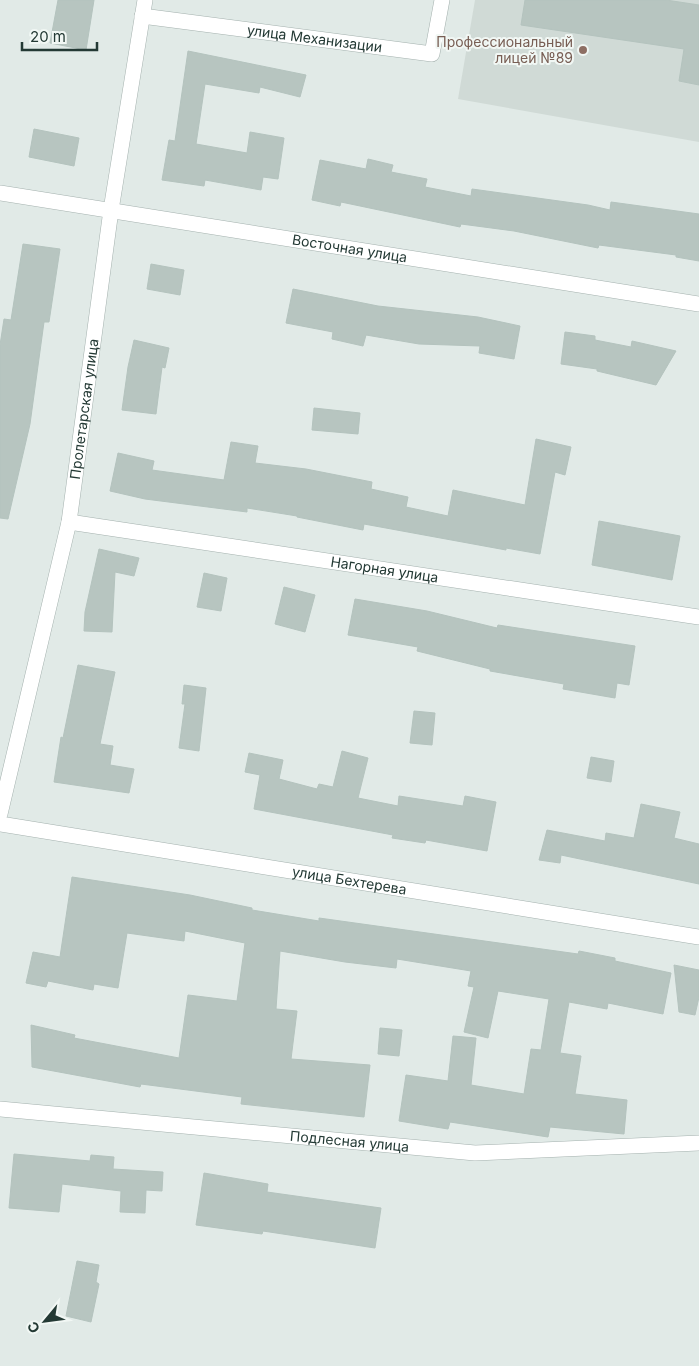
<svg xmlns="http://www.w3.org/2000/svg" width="699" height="1366" viewBox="0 0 699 1366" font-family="Inter,sans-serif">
<rect width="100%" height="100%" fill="#e1eae7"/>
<!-- built -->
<path fill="#d0dad6" d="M475,0H699V142L458,99Z"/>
<!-- building -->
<g fill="#b7c5c0" stroke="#b4c3be">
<path d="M58,0H94L86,50L50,43Z"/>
<path d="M525,0H666L699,5V85L679,81L684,49L521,25Z"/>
<path d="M188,51L306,75L300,97L260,87L259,93L205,84L196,144L247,153L250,132L284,138L278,179L263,177L261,190L205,180L204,186L162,180L169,140L175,141Z"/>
<path d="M34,129L79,138L74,166L29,157Z"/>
<path d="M368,159L393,165L391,172L427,179L425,187L471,196L472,189L588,205L610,210L611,202L699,214V261L676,257V255L599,245L598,248L514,231L461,224L460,227L341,202L340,206L312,200L320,160L366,169Z"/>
<path d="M23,244L60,249L49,322H44L30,424L8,519L0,518V345L4,319L11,320Z"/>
<path d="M151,264L184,270L180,295L147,289Z"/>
<path d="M293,289L378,306L478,317L520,326L514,359L479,353L480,346L419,344L366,335L363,346L332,339L333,332L286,323Z"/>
<path d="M565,332L595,336V340L631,347L632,341L676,351L656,385L597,371V369L561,364Z"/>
<path d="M134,340L169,348L165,368L162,367L156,414L122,410L128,367Z"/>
<path d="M314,408L360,413L358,434L312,430Z"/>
<path d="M536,439L571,447L565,475L555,472L540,554L506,548V550L364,524L363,530L297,517V516L247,508V512L145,499L110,491L118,453L154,461L152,470L224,480L231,442L258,446L255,463L306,469L372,482L371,489L408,497L406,507L448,516L453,490L525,505Z"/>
<path d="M599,521L680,536L672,580L592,565Z"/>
<path d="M99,549L139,558L134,576L115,572L112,632L84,631L85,612Z"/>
<path d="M204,573L227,578L221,611L197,607Z"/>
<path d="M284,587L315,595L305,632L275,624Z"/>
<path d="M355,599L427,611L497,628L498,625L635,646L629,685L617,683L615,698L563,689L564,684L490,671V669L417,651L418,647L348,635Z"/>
<path d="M78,665L115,672L100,744L113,746L110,765L134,769L129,793L54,782L61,737L63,738Z"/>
<path d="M184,685L206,688L199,751L179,748L185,704H182Z"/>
<path d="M414,711L435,713L432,745L410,743Z"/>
<path d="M342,751L368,758L358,798L398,806L399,796L463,806L465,796L496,802L487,851L426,840L425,843L392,838L393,835L254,809L260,775L245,772L249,753L283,760L279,779L317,789L319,784L333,787Z"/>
<path d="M591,757L614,761L611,782L587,778Z"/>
<path d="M641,804L680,812L674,838L699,844V884L561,855L560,863L539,860L547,830L605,841L606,833L634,838Z"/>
<path d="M72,877L190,895L252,908V910L319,921V918L578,954L579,951L615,958V961L671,973L663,1014L608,1003L607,1009L569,1002L560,1053L581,1056L575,1094L627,1100L624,1134L550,1127L548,1137L450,1122L448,1129L399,1121L406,1075L448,1081L453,1036L476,1038L471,1085L524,1094L531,1049L541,1050L549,999L498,991L488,1038L464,1032L474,987L468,986L471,971L397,959L396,968L345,962L280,951L276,1009L297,1011L291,1059L370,1065L364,1117L241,1104L242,1097L141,1084L140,1087L32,1067L31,1025L75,1035L74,1038L179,1058L188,995L237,1001L245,943L185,931L184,941L127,933L118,988L94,984L93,990L48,981L46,987L26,983L33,952L60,957Z"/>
<path d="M674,965L699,970V997L695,1015L679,1012Z"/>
<path d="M380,1028L402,1030L399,1056L378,1054Z"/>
<path d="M14,1154L90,1161L91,1155L114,1157L113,1169L163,1172L162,1191L146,1190L145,1213L120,1212L121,1191L62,1184L59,1212L9,1208Z"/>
<path d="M204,1173L268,1184L267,1192L381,1208L375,1248L263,1231L262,1234L196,1225Z"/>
<path d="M77,1261L99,1265L96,1282L99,1284L91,1322L66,1316Z"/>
</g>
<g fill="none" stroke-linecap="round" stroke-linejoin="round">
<!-- minor casing -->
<g stroke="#a4b1ae" stroke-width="16">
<g id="minor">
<path id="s1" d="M142,16L432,54L442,0"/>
<path id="s2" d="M0,193L699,304"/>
<path id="s3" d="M69,522L699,617"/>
<path id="s4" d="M0,814L69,522L111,210L145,0"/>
<path id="s5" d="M0,824L699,937"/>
<path id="s6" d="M0,1109L475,1153L699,1143"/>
</g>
</g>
<!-- minor -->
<use href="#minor" stroke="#fff" stroke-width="15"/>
</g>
<!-- markers -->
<circle fill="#8d6e63" stroke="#f1f7f4" stroke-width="2" cx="583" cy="50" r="5"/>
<g text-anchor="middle" stroke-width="4" stroke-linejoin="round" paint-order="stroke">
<!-- street labels -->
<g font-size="14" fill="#233934" stroke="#f1f7f4">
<text dy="5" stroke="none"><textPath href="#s1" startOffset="174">улица Механизации</textPath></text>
<text dy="5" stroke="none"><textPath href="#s2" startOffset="354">Восточная улица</textPath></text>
<text dy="5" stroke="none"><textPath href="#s4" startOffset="414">Пролетарская улица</textPath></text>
<text dy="5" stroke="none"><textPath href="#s3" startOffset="319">Нагорная улица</textPath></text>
<text dy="5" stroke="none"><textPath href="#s5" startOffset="354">улица Бехтерева</textPath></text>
<text dy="5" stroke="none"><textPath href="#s6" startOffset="351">Подлесная улица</textPath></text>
</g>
<!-- education labels -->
<g font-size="14" fill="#785e54" stroke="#f1f7f4" text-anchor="end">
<text x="573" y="47">Профессиональный<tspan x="573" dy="16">лицей №89</tspan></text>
</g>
</g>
<!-- north arrow -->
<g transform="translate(45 1321) rotate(241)" stroke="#f1f7f4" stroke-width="4" paint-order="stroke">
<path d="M0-4L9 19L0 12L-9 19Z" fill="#233934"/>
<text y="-8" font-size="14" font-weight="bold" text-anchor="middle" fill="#233934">С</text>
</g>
<!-- scale -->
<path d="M22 42v8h75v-8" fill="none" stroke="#233934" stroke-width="2.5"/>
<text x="30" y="42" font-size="15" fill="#233934" stroke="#f1f7f4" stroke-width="4" paint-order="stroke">20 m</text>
</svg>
